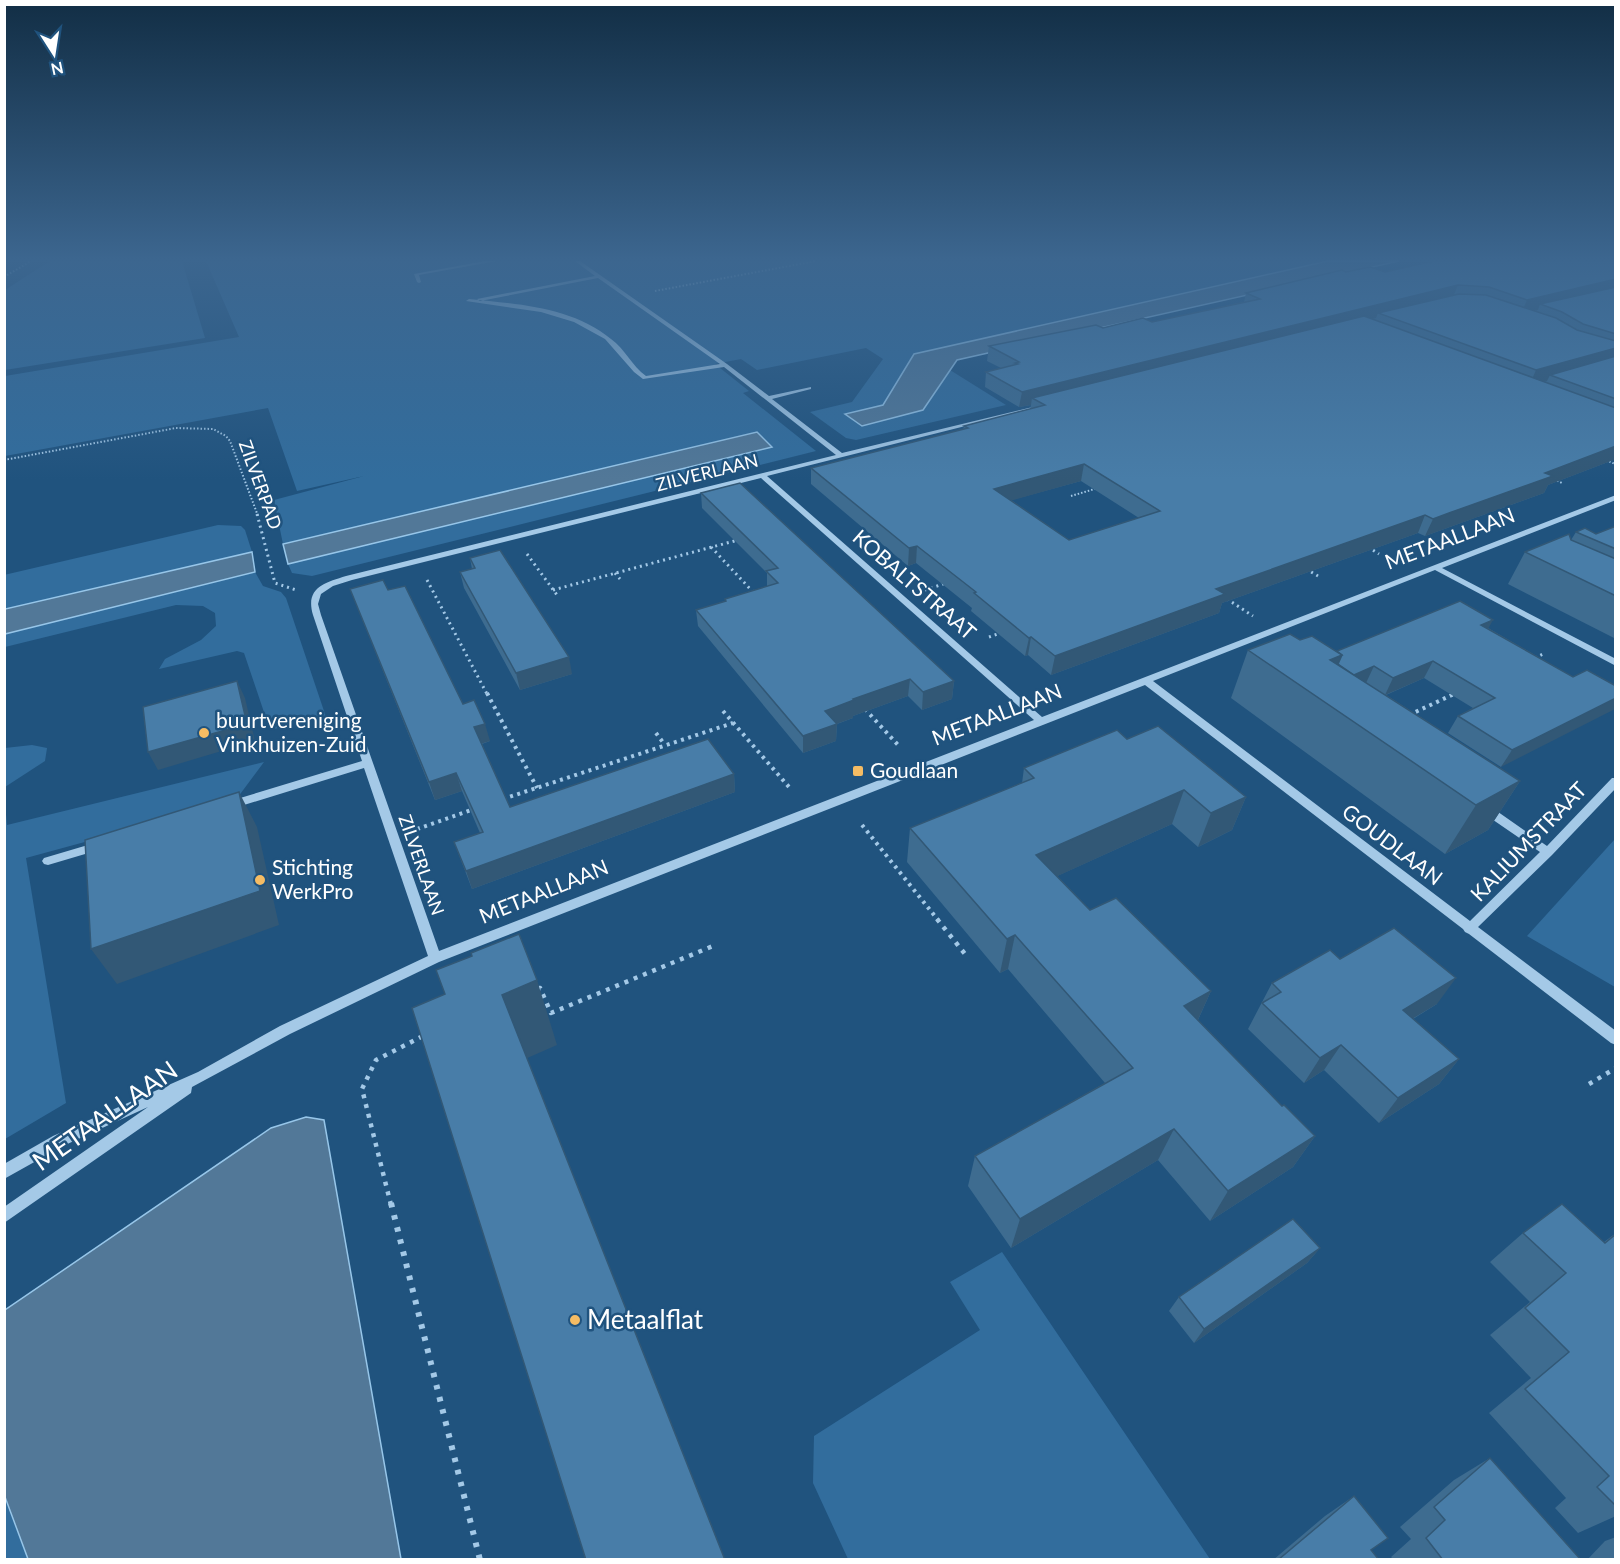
<svg xmlns="http://www.w3.org/2000/svg" width="1620" height="1564" viewBox="0 0 1620 1564" font-family="Lato,sans-serif">
<rect width="100%" height="100%" fill="#20537e"/>
<!-- green -->
<g fill="#326d9d">
<path d="M50,261H182L205,338L5,370V290Z"/>
<path d="M206,261H1328L915,354L883,405L846,415L862,426L923,410L950,370L1006,405L856,440L846,438L810,412L852,402L883,359L866,348L757,370L741,359L715,364L749,391L743,393L816,451L312,576L292,573L288,564L771,446L757,433L283,544L274,500L364,476L297,491L268,408L5,456V376L239,337Z"/>
<path d="M218,525L241,526L245,530L252,552L5,609L4,575Z"/>
<path d="M255,572L263,586L281,592L286,598L326,717L274,729L269,727L244,653L237,651L159,669L165,659L201,640L216,626L215,613L203,606L176,605L5,647V634Z"/>
<path d="M32,745L47,748L45,761L5,787V748Z"/>
<path d="M264,762L235,801L26,858L66,1103L5,1139L4,793L7,825Z"/>
<path d="M1615,839V987L1527,936Z"/>
<path d="M1002,1252L1210,1559H848L813,1483L814,1436L980,1330L950,1282Z"/>
<path d="M4,1497L28,1559H5Z"/>
</g>
<!-- water -->
<g fill="#527898" stroke="#97c6e9" stroke-width="1.5">
<path d="M1328,261H1399L957,360L923,410L862,426L845,414L883,405L914,354Z"/>
<path d="M757,432L772,447L288,564L283,544Z"/>
<path d="M252,552L255,572L5,634V609Z"/>
<path d="M306,1117L324,1120L401,1559H28L5,1497V1310L271,1128Z"/>
</g>
<g fill="none" stroke-linecap="round" stroke-linejoin="round">
<!-- path-far4 -->
<g stroke="#a4c9e7" stroke-width="2" stroke-dasharray="1.5 2" stroke-linecap="butt">
<path d="M4,277L31,261"/>
<path d="M655,291L816,261"/>
<path d="M4,460L176,428L213,429L226,436L230,441L258,516"/>
<path d="M1606,460L1615,464"/>
<path d="M1554,479L1562,483"/>
<path d="M1071,496L1098,488"/>
</g>
<!-- path-far3 -->
<g stroke="#a4c9e7" stroke-width="3" stroke-dasharray="2 4" stroke-linecap="butt">
<path d="M257,514L275,583L296,590"/>
<path d="M711,547L754,593"/>
<path d="M1368,547L1379,554"/>
<path d="M527,554L557,595"/>
<path d="M1306,569L1318,576"/>
<path d="M615,573L620,579"/>
<path d="M427,580L487,694"/>
<path d="M553,590L738,540"/>
<path d="M925,590L946,583"/>
<path d="M1227,599L1253,616"/>
<path d="M989,637L1003,632"/>
<path d="M1535,658L1545,653"/>
</g>
<!-- path-far2 -->
<g stroke="#a4c9e7" stroke-width="4" stroke-dasharray="3 4.5" stroke-linecap="butt">
<path d="M487,693L537,788"/>
<path d="M865,709L899,746"/>
<path d="M723,711L789,787"/>
<path d="M1409,715L1454,694"/>
<path d="M656,733L665,745"/>
<path d="M503,799L733,723"/>
<path d="M862,825L938,920"/>
<path d="M417,829L474,809"/>
</g>
<!-- path-far1 -->
<g stroke="#a4c9e7" stroke-width="4.5" stroke-dasharray="4 6" stroke-linecap="butt">
<path d="M937,919L965,954"/>
<path d="M537,989L540,988L551,1013L713,946"/>
<path d="M1589,1084L1616,1068"/>
<path d="M391,1205L362,1089L376,1060L425,1035"/>
</g>
<!-- path -->
<path stroke="#a4c9e7" stroke-width="6" stroke-dasharray="4.5 8" stroke-linecap="butt" d="M391,1203L480,1560"/>
<!-- minor -->
<g fill="#a4c9e7" fill-rule="evenodd">
<path d="M485,261H497L419,275L421,282L419,283L417,282L414,274Z"/>
<path d="M575,261H580L727,364L769,396L811,387V389L772,399L842,453L1045,404V406L767,476L1042,717L1616,495V500L1442,568L1616,659V666L1435,570L1153,681L1470,921L1540,852L1483,813L1482,810L1483,807H1491L1547,846L1612,778H1616V788L1552,855L1478,927L1616,1031V1045L1611,1043L1469,934L1465,932L1463,929L1145,685L439,962L290,1034L192,1087L191,1093L4,1223V1207L148,1107L63,1146L4,1179V1164L53,1136L198,1072L280,1026L428,956L364,768L231,809L226,805L227,802L362,761L313,615C305,588 324,583 346,576L836,455L724,367L643,379L634,372L605,339L574,322L541,312L466,301L469,299C517,304 572,307 611,339C625,349 632,366 646,376L720,364L598,278L480,301L477,299L595,276ZM761,478L1034,720L439,951L321,615L318,604L321,594L333,586L352,580Z"/>
<path d="M98,842L102,843L104,846L102,849L48,865L44,864L42,861L44,858Z"/>
</g>
</g>
<!-- wall -->
<g fill="#3e6c90" fill-rule="evenodd">
<path d="M1616,261V459L1548,485L1544,493L1425,536L1418,533L1222,603L1219,613L1051,675L1028,655L1025,656L971,611L972,608L916,563L908,566L811,484V468L963,430L964,426L1030,409L1031,405L1019,407L985,387L986,372L1001,368L987,361L989,346L1103,328L1152,322L1244,302L1246,293L1346,272H1385ZM1081,481L1139,518L1069,540L1011,500Z"/>
<path d="M701,493L954,681L952,699L922,710L908,696L853,716V718L837,724L836,741L803,753L698,626L696,610L725,601V599L767,586V573L702,508Z"/>
<path d="M1616,526V639L1508,584L1525,552L1571,540L1576,532L1596,534Z"/>
<path d="M470,558L572,674L520,690L464,588L460,572L472,569Z"/>
<path d="M350,589L388,590L463,704L490,741L482,744L510,807L734,774L735,792L472,889L454,842L480,833L462,791L435,800Z"/>
<path d="M1488,628L1573,677L1501,767L1448,733L1458,716L1473,708L1424,678L1386,695L1520,781L1488,830L1445,854L1231,698L1248,650L1300,640L1337,651Z"/>
<path d="M1127,739L1246,797L1232,830L1198,847L1172,824L1057,876L1090,910L1211,991L1198,1020L1282,1106L1315,1136L1293,1167L1210,1221L1158,1160L1011,1248L968,1186L975,1156L1105,1083L1008,969L1000,973L907,862L910,828L1022,783L1024,768Z"/>
<path d="M1340,959L1437,1004L1413,1019L1459,1059L1439,1084L1379,1123L1324,1070L1304,1083L1248,1029L1272,983Z"/>
<path d="M1523,1233L1604,1242L1616,1233V1516L1578,1533L1555,1508L1566,1498L1489,1413L1531,1378L1490,1335L1530,1302L1490,1262Z"/>
<path d="M1320,1248L1307,1263L1194,1343L1169,1311L1179,1297Z"/>
<path d="M1490,1458L1581,1560H1394L1391,1557L1411,1539L1400,1527L1454,1480Z"/>
<path d="M1354,1496L1371,1550L1379,1560H1273L1325,1516Z"/>
<path d="M1616,1537V1560H1587L1605,1541Z"/>
</g>
<!-- shaded-wall -->
<g fill="#325876">
<path d="M1616,279L1615,291L1540,304L1538,310L1521,314L1527,300Z"/>
<path d="M1458,285L1452,299L1378,313L1376,318L1040,402L1032,398L1031,405L1019,407L1022,392Z"/>
<path d="M1616,348V361L1550,375L1547,381L1529,386L1536,370Z"/>
<path d="M1616,446V459L1548,485L1544,493L1425,536L1433,519L1545,473Z"/>
<path d="M1084,464L1081,481L992,506L994,489Z"/>
<path d="M1425,515L1418,533L1222,603L1219,613L1051,675L1055,656L1216,589Z"/>
<path d="M917,546L916,563L908,566L909,548Z"/>
<path d="M1493,620L1484,636L1481,625Z"/>
<path d="M1031,637L1028,655L1025,656L1029,638Z"/>
<path d="M1342,655L1322,701L1330,660Z"/>
<path d="M569,657L572,674L520,690L516,673Z"/>
<path d="M1433,661L1424,678L1385,695L1393,678Z"/>
<path d="M1374,666L1366,683L1341,680Z"/>
<path d="M910,679L908,696L853,716V718L825,728V711L853,699Z"/>
<path d="M237,681L245,698L255,741L158,770L148,752Z"/>
<path d="M954,681L952,699L922,710L923,692Z"/>
<path d="M1616,698L1615,709L1501,767L1512,750Z"/>
<path d="M485,724L490,741L480,744L474,727Z"/>
<path d="M837,724L836,741L803,753V736Z"/>
<path d="M456,773L462,791L435,800L429,782Z"/>
<path d="M734,774L735,792L472,889L466,871Z"/>
<path d="M1520,781L1488,830L1445,854L1476,805Z"/>
<path d="M1184,790L1172,824L1029,889L1036,855Z"/>
<path d="M239,792L257,827L279,925L117,984L91,949Z"/>
<path d="M1246,797L1232,830L1198,847L1211,813Z"/>
<path d="M1015,935L1008,969L1000,973L1007,939Z"/>
<path d="M1456,978L1437,1004L1385,1035L1403,1010Z"/>
<path d="M537,980L557,1045L525,1059L502,995Z"/>
<path d="M1211,991L1196,1024L1184,1006Z"/>
<path d="M1341,1045L1324,1070L1304,1083L1320,1058Z"/>
<path d="M1459,1059L1439,1084L1379,1123L1398,1098Z"/>
<path d="M1174,1129L1158,1160L1011,1248L1020,1219Z"/>
<path d="M1315,1136L1293,1167L1210,1221L1228,1191Z"/>
<path d="M1320,1248L1307,1263L1194,1343L1204,1329Z"/>
</g>
<!-- building -->
<g fill="#487da8" stroke="#325876" stroke-width="1.5" fill-rule="evenodd">
<path d="M1434,261H1616V279L1527,300L1489,287L1458,285L1022,392L986,372L1018,364L1015,363L1019,362L989,346L1096,325L1103,328L1143,318L1152,322L1260,299L1246,293L1342,270L1346,272L1370,267L1385,272Z"/>
<path d="M1616,287V334L1583,324L1562,312L1540,304Z"/>
<path d="M1459,294L1486,295L1556,318L1577,330L1616,341V348L1536,370L1378,313Z"/>
<path d="M1364,316L1616,408V446L1545,473L1553,476L1449,513L1433,519L1425,515L1216,589L1225,594L1055,656L1031,637L1029,638L974,593L976,592L917,546L909,548L811,468L968,428L964,426L1045,405L1032,398ZM1084,464L1160,511L1069,540L994,489Z"/>
<path d="M1616,356V399L1550,375Z"/>
<path d="M740,483L954,681L923,692L910,679L853,699L854,700L825,711L837,724L803,736L696,610L726,601L725,599L778,583L766,571L778,568L701,493Z"/>
<path d="M1616,526V549L1576,532L1585,528L1596,534Z"/>
<path d="M1569,534L1571,540L1616,559V596L1525,552Z"/>
<path d="M500,550L569,657L516,673L460,572L475,568L470,558Z"/>
<path d="M383,580L388,590L405,586L463,704L474,700L485,724L474,727L510,807L708,739L734,774L466,871L454,842L483,832L456,773L429,782L350,589Z"/>
<path d="M1460,601L1493,620L1481,625L1573,677L1587,670L1616,686V698L1512,750L1458,716L1495,698L1433,661L1393,678L1374,666L1354,675L1338,664L1342,655L1337,651Z"/>
<path d="M1290,634L1300,640L1312,636L1342,655L1330,660L1520,781L1476,805L1248,650Z"/>
<path d="M237,681L247,724L148,752L143,707Z"/>
<path d="M1158,726L1246,797L1211,813L1184,790L1036,855L1090,910L1116,898L1211,991L1184,1006L1282,1106L1284,1105L1315,1136L1228,1191L1174,1129L1020,1219L975,1156L1133,1068L1015,935L1007,939L910,828L1034,778L1024,768L1117,730L1127,739Z"/>
<path d="M239,792L260,891L91,949L85,840Z"/>
<path d="M1394,928L1456,978L1403,1010L1459,1059L1398,1098L1341,1045L1320,1058L1262,1003L1281,992L1272,983L1330,950L1340,959Z"/>
<path d="M519,934L537,980L502,995L725,1560H586L412,1008L445,994L436,970L472,956L471,953Z"/>
<path d="M1562,1204L1605,1243L1616,1234V1506L1597,1487L1609,1476L1525,1389L1569,1352L1525,1308L1566,1273L1523,1233Z"/>
<path d="M1293,1219L1320,1248L1204,1329L1179,1297Z"/>
<path d="M1490,1458L1581,1560H1443L1426,1538L1445,1520L1434,1507Z"/>
<path d="M1354,1496L1388,1538L1371,1550L1379,1560H1278Z"/>
</g>
<!-- sky -->
<linearGradient id="sky" x2="0" y2="1"><stop stop-color="#122e45"/><stop offset="0.54" stop-color="#3c668f"/><stop offset="1" stop-color="#3c668f" stop-opacity="0"/></linearGradient>
<rect width="1620" height="480" fill="url(#sky)"/>
<!-- markers -->
<g fill="#f5bc64" stroke="#20537e" stroke-width="2">
<circle cx="204" cy="733" r="6"/>
<rect x="852" y="765" width="12" height="12" rx="3"/>
<circle cx="260" cy="880" r="6"/>
<circle cx="575" cy="1320" r="6"/>
</g>
<g text-anchor="middle" stroke-width="5" stroke-linejoin="round" paint-order="stroke">
<!-- far-street labels -->
<g font-size="18" fill="#fff" stroke="#20537e">
<text transform="translate(707 473) rotate(-14)" y="6">ZILVERLAAN</text>
<text transform="translate(260 485) rotate(70)" y="6">ZILVERPAD</text>
<text transform="translate(421 865) rotate(71)" y="6">ZILVERLAAN</text>
</g>
<!-- street labels -->
<g font-size="21" fill="#fff" stroke="#20537e">
<text transform="translate(1450 539) rotate(-21)" y="7">METAALLAAN</text>
<text transform="translate(914 585) rotate(41)" y="7">KOBALTSTRAAT</text>
<text transform="translate(997 715) rotate(-21)" y="7">METAALLAAN</text>
<text transform="translate(1529 842) rotate(-46)" y="7">KALIUMSTRAAT</text>
<text transform="translate(1392 845) rotate(37)" y="7">GOUDLAAN</text>
<text transform="translate(544 892) rotate(-22)" y="7">METAALLAAN</text>
</g>
<!-- poi labels -->
<g font-size="21" fill="#fff" stroke="#20537e" text-anchor="start">
<text x="216" y="728">buurtvereniging<tspan x="216" dy="24">Vinkhuizen-Zuid</tspan></text>
<text x="870" y="778">Goudlaan</text>
<text x="272" y="875">Stichting<tspan x="272" dy="24">WerkPro</tspan></text>
</g>
<!-- near-street labels -->
<g font-size="26" fill="#fff" stroke="#20537e">
<text transform="translate(105 1116) rotate(-35)" y="9">METAALLAAN</text>
</g>
<!-- near-poi labels -->
<g font-size="26" fill="#fff" stroke="#20537e" text-anchor="start">
<text x="587" y="1329">Metaalflat</text>
</g>
</g>
<!-- border -->
<rect width="1620" height="1564" fill="none" stroke="#ffffff" stroke-width="12"/>
<!-- north arrow -->
<g transform="translate(54 54) rotate(168)" stroke="#20537e" stroke-width="4.5" paint-order="stroke">
<path d="M0-4.5L10 22L0 15L-10 22Z" fill="#ffffff"/>
<text y="-9" font-size="16" font-weight="bold" text-anchor="middle" fill="#ffffff">N</text>
</g>
</svg>
